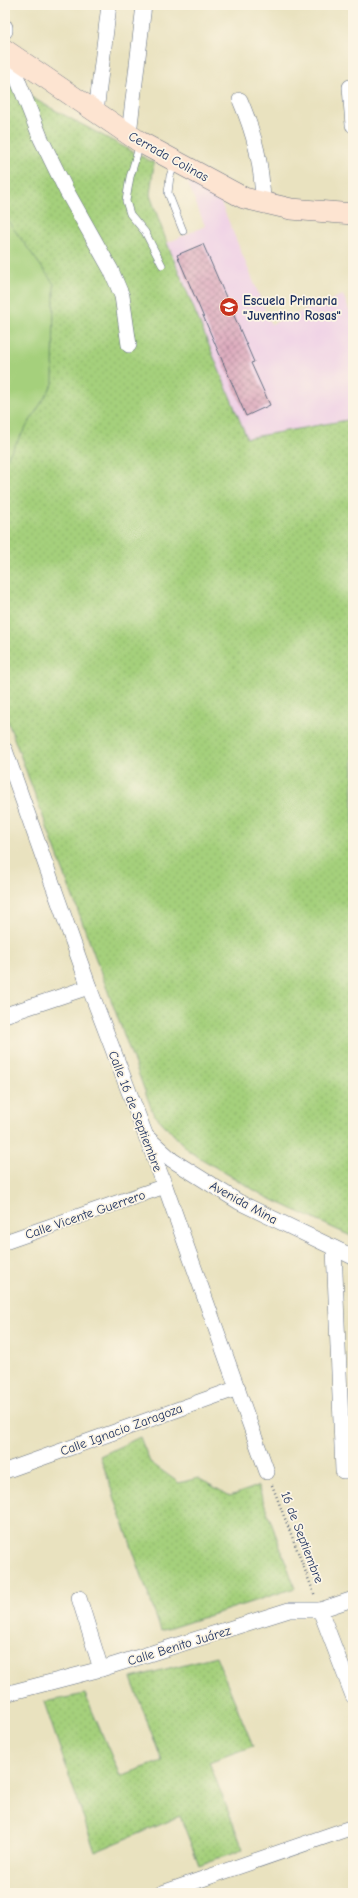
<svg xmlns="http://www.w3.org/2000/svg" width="358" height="1898" viewBox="0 0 358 1898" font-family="'Comic Neue',sans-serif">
<defs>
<pattern id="grass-dots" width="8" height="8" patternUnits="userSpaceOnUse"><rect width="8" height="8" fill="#a5d07c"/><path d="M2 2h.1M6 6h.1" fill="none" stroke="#8db36e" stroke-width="1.8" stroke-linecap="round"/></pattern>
<pattern id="building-cross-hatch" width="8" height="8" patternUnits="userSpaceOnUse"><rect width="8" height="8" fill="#ddaabe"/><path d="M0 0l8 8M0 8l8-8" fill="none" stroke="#b28b9e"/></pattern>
</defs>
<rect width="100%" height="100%" fill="#fcf5e5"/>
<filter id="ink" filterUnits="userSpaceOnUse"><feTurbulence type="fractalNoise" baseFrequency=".025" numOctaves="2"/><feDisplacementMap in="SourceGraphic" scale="8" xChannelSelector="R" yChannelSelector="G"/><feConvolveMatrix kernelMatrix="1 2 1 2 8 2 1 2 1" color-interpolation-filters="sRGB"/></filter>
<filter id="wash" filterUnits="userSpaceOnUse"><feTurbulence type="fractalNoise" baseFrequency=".012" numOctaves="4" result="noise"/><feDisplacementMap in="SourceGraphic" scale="16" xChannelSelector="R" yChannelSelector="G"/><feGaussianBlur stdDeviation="0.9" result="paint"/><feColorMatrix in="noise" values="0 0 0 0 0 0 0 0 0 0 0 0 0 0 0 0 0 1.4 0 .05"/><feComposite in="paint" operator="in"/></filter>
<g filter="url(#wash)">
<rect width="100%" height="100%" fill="#e9e2bf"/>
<!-- built -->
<path fill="#efd0e6" d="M187,181L219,198L271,324L343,295L353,319V419L247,439L167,243L205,226Z"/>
<!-- grass -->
<g fill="url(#grass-dots)" stroke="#60806d">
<path d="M5,82L21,92L154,163L150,195L167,243L247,438L353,419V1237L266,1197L190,1152L153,1113L5,714Z"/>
<path d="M140,1437L150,1462L179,1483L198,1478L230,1496L258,1486L295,1588L161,1631L100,1456Z"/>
<path d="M216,1656L253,1746L209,1762L243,1849L199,1865L180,1816L95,1852L44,1702L85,1694L120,1776L162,1761L131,1678Z"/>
</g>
<!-- park -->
<path fill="#a5d07c" stroke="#60806d" d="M5,217L54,284L53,384L5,461Z"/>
<g id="blocks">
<!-- building -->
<path fill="url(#building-cross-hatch)" d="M203,244L254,362L251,363L270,405L246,416L177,255Z"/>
</g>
</g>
<g filter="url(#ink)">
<use href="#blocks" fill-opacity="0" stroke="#636e80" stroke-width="1"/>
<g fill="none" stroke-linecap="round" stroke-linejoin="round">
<!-- service casing -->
<g stroke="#636e80" stroke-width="8">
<g id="service">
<path d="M140,144L130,177L126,201L130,214L145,232L162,265"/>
<path d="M175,163L170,176L168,193L183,231"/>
</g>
</g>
<!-- minor casing -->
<g stroke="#636e80" stroke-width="16">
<g id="minor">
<path d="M5,27V31"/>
<path d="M6,50L41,139L66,190L111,270L122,296L129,345"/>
<path d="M353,87H350L353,125"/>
<path d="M240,100C255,135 262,165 263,203"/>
<path d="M96,112L109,5"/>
<path d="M129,134L144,5"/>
<path d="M5,750L89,987L165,1186L267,1472"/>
<path d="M5,1015L89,987"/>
<path d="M148,1138L172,1160L239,1202L353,1257"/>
<path d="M5,1242L165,1186"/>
<path d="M334,1248L343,1471H353"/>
<path d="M5,1471L238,1388"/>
<path d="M79,1598L101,1669"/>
<path d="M320,1610L353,1696"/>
<path d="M5,1694L101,1669L289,1610H320L353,1599"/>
<path d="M162,1893L353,1827"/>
</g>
</g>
<!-- secondary casing -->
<g stroke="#636e80" stroke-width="22">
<path id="secondary" d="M5,50L140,142L244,198L291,209L353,214"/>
</g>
<!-- path -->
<path stroke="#636e80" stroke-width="2.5" stroke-dasharray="1 3" stroke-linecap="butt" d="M272,1485L315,1596"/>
<!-- service -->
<use href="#service" stroke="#fff" stroke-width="7"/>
<!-- minor -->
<use href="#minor" stroke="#fff" stroke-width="15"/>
<!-- secondary -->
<use href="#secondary" stroke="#fde4d1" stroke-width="21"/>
</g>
</g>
<!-- icons -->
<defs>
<g id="school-disc" transform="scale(1)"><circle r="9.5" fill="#c8321e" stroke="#fcf5e5"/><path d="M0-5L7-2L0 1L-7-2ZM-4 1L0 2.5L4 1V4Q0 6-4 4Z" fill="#fff"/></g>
</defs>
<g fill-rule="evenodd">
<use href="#school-disc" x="229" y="307"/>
</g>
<g text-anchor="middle" stroke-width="3.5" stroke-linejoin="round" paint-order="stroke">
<!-- street labels -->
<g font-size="13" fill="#1b2f5e" stroke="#fcf5e5">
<text transform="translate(169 156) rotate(29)" y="5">Cerrada Colinas</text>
<text transform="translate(136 1111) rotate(69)" y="5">Calle 16 de Septiembre</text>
<text transform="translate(244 1202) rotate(29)" y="5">Avenida Mina</text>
<text transform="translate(85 1214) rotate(-19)" y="5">Calle Vicente Guerrero</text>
<text transform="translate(121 1429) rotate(-20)" y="5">Calle Ignacio Zaragoza</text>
<text transform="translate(303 1537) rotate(69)" y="5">16 de Septiembre</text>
<text transform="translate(179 1645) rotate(-17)" y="5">Calle Benito Juárez</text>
</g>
<!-- poi labels -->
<g font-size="13" font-weight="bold" fill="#1b2f5e" stroke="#fcf5e5" text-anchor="start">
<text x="243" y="305">Escuela Primaria<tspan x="243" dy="15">"Juventino Rosas"</tspan></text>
</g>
</g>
<!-- margin -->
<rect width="358" height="1898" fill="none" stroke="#fcf5e5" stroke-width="20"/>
</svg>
